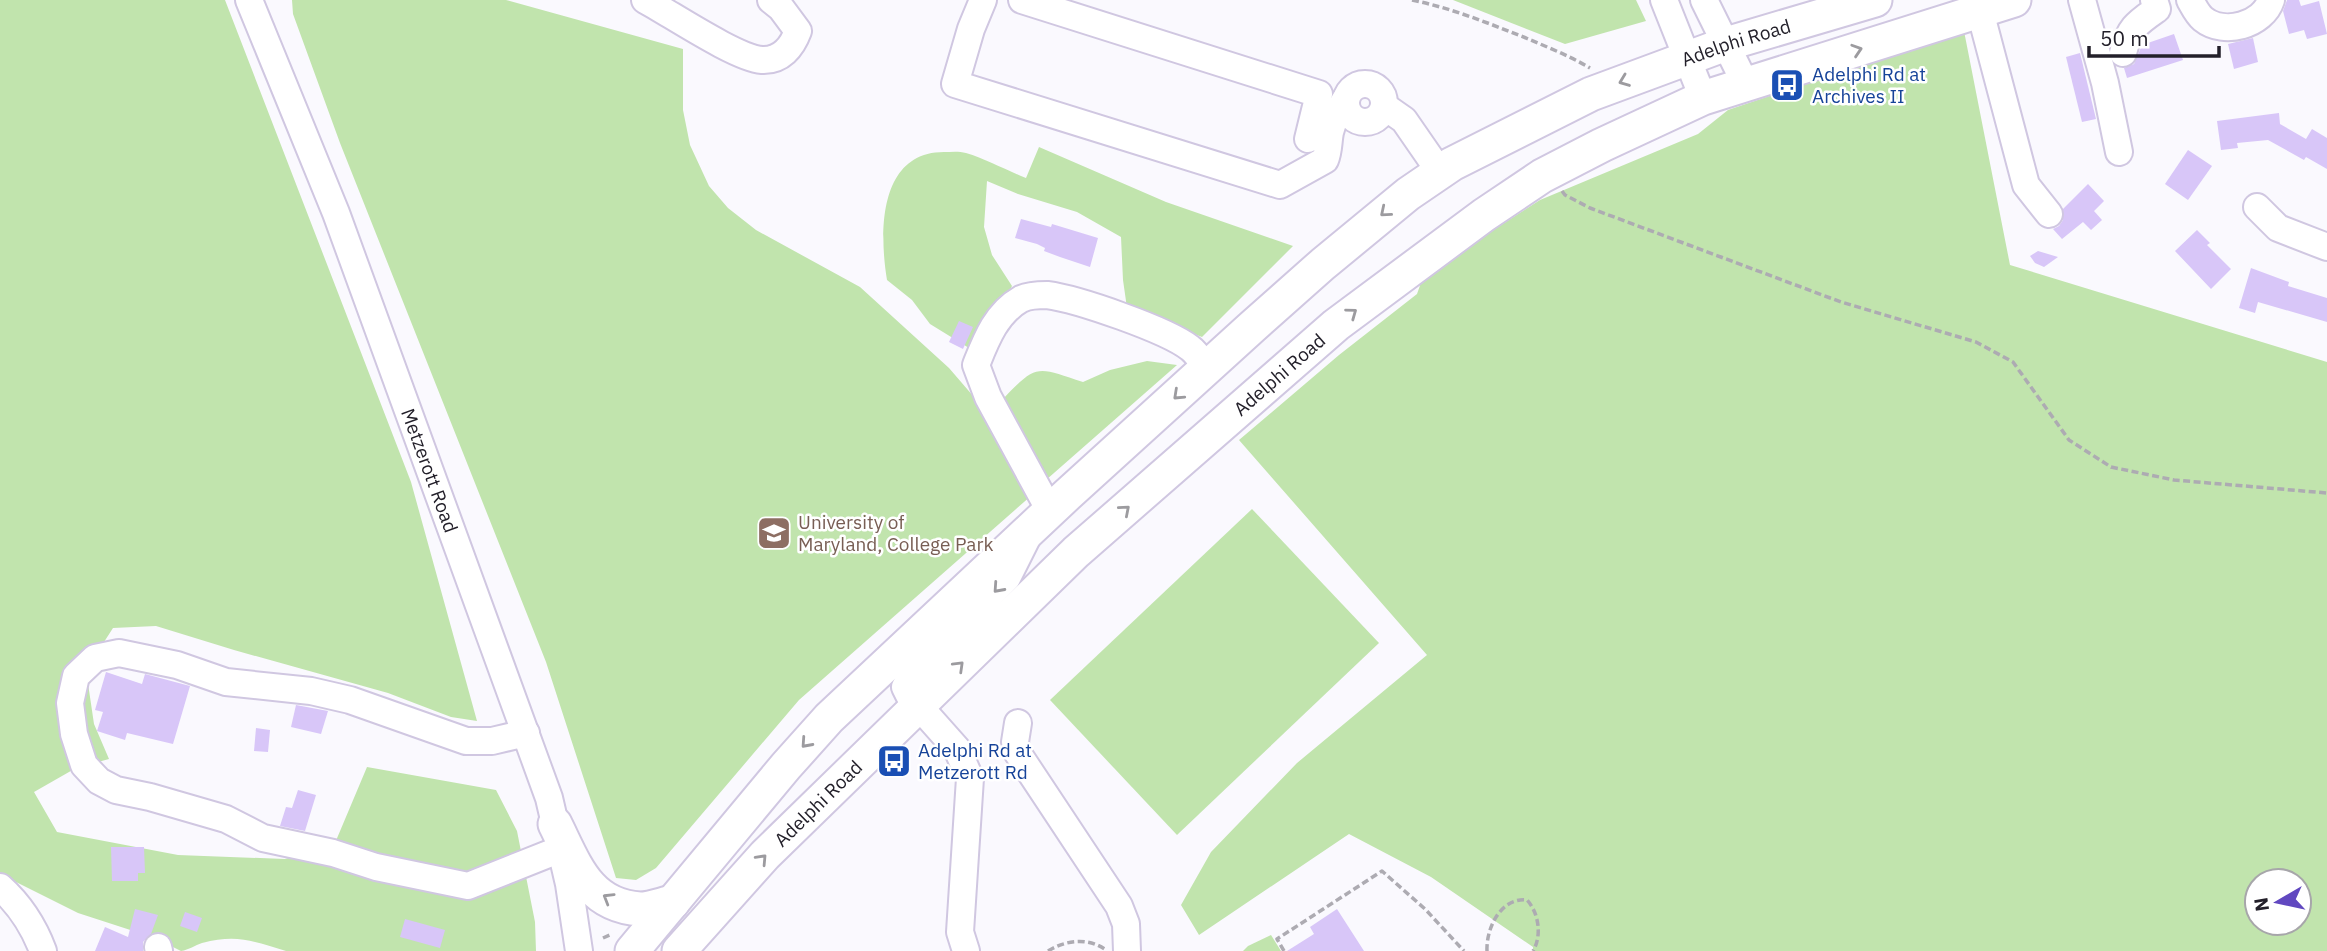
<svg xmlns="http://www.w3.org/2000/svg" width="2327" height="951" viewBox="0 0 2327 951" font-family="'IBM Plex Sans',sans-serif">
<rect width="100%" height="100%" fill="#faf9fe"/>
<!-- green -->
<g fill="#c1e4ad" fill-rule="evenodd">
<path d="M0,0H225L411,482L477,721L451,717L388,693L234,650L156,626L113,628L86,670L94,724L109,759L76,768L34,792L57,832L178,855L285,859L335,843L367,767L496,790L517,831L535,922L536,951H286C253,941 237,934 202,943C195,945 189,950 181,951L155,938L78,913L0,874Z"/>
<path d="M292,0H506L683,49V110L690,145L709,186L728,208L756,230L860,287L949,368L980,404L1032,495L799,700L656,868L636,880L616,878L546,662L340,143L293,14Z"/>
<path d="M1453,0H1636L1646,21L1565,44Z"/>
<path d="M1964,31L2010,265L2327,362V951H1533V947L1431,877L1349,834L1199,935L1181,905L1211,852L1297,763L1427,655L1239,440L1339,355L1417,294L1424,274L1540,200L1698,134L1728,110ZM2257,881H2299V923H2257Z"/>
<path d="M1039,147L1166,202L1293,246L1202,337L1127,308L1123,280L1121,237L1077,212L1018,194L987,181L984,227L992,255L1012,286L998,312L969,348L930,324L912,300L887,280C879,232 879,152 944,152C951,152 959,151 966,153C986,159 1006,170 1026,178Z"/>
<path d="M1147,361L1177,365L1046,480L1018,434L1004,398C1038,362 1038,368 1083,382L1110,370Z"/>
<path d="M1252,509L1379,643L1177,835L1050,700Z"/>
<path d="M1271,935L1281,951H1243L1248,946Z"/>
</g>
<!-- building -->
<g fill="#d8c6f8">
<path d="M2287,0H2299L2301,6L2319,1L2327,34L2307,39L2304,30L2289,34L2283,11Z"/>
<path d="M2174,34L2183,60L2127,78L2124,68L2134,64L2142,45Z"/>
<path d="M2253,38L2258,62L2234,69L2228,44Z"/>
<path d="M2080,53L2096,119L2082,122L2066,57Z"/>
<path d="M2279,113L2280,124L2306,139L2312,129L2327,138V169L2306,157L2304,160L2268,140L2237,143L2238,148L2221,150L2217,121Z"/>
<path d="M2188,150L2212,166L2188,200L2165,184Z"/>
<path d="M2088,184L2104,201L2094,211L2102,220L2091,230L2083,222L2062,239L2053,229L2059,226L2063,220V209Z"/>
<path d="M1021,219L1051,227L1052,224L1098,238L1090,267L1060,257L1044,251L1045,248L1037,244L1015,238Z"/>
<path d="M2197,230L2210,243L2207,245L2231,269L2211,289L2175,251Z"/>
<path d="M2038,251L2058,257L2044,267L2035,263L2030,256Z"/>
<path d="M2251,268L2289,282L2288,286L2327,298V322L2258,302L2255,313L2239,308Z"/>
<path d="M959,321L973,327L963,349L949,342Z"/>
<path d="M106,672L142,684L145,674L190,686L173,744L127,733L125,740L97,731L103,712L95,710Z"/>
<path d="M296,705L328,711L321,734L291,727Z"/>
<path d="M256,728L270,730L268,752L254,751Z"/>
<path d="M298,790L316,795L305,831L280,826L286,807L292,808Z"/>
<path d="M111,847H144L145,873H138V881H112Z"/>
<path d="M135,909L158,915L151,934L143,942V951H95L105,927L128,937Z"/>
<path d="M1337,909L1364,951H1287L1314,934L1310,927Z"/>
<path d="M185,912L202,918L197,932L180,926Z"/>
<path d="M405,919L445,930L440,948L400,937Z"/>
</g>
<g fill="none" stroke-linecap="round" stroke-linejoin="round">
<!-- minor casing -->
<g stroke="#d0c7e1" stroke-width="30">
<g id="minor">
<path id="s1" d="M249,0L336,213L549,798L569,884L579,951"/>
<path d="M645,0C671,14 736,58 762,60C781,61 792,47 798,31L781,8L771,0"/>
<path d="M983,0L971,29L955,84L1280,185L1325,160C1329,150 1328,142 1330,132C1333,120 1338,111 1345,100"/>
<path d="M1022,0L1319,94L1308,139"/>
<path d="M1664,0L1703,98"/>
<path d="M1704,0L1746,85"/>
<path d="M2082,0L2105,83L2119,152"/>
<path d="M2190,0C2194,7 2197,14 2203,19C2224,36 2263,25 2271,0"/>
<path d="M1980,11L2026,185L2049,214"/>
<path d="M2123,53C2129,28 2137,23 2157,9L2154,0"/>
<circle cx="1365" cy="103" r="19"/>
<path d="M1384,106L1404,120L1440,172"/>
<path d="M2257,207L2278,228L2327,247"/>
<path d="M1050,511L988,397L976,365C986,340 996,313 1021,299C1027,296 1040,295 1047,295C1078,299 1167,330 1190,348C1197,353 1202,362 1207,369"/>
<path d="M1018,723L1015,742L1017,752L1119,906L1126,924L1127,951"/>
<path d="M526,733L492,741H466L350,700L311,691L226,682L177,665L119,653L95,658L76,676L70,703L74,734L84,765L99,781L116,790L150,797L226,819L263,838L333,853L376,867L468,886L561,849"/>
<path d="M0,887C19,904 34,927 43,951"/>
<path d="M158,947L159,951"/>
<path d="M966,951L960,932L970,778L957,749L909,695L905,687L910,678L1007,578L1027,538"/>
</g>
</g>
<!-- major casing -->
<g stroke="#d0c7e1" stroke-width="37">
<g id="major">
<path d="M555,824C575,864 588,906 640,909C650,909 663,904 673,902"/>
<path id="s2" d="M632,951L786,766L829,718L1067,495L1252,327L1323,264L1408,194L1452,164L1591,94L1726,44L1875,0"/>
<path id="s3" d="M679,951L765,855L1076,552L1336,325L1484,215L1542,176L1602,145L1703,98L2014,0"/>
</g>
</g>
<!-- path -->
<g stroke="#adabb2" stroke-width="3.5" stroke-dasharray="7 3.5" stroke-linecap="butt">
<path d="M1412,0C1451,8 1488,23 1526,38C1547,47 1570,56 1590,68"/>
<path d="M1562,191L1565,195L1590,208L1841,302L1976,342L2013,362L2069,440L2111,467L2174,480L2327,493"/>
<path d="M603,938L612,934"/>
<path d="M1048,951C1066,940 1088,937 1106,950"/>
<path d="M1284,951L1277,939L1382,871L1425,909L1464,951"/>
<path d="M1487,951C1486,928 1501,897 1527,900C1539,913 1542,936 1533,951"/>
</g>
<!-- minor -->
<use href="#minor" stroke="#fff" stroke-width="26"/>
<!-- major -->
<use href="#major" stroke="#fff" stroke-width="33"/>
</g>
<!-- one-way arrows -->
<defs><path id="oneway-chevron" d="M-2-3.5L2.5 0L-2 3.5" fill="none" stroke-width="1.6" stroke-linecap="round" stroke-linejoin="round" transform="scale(1.75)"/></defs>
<g stroke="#9c9b9f">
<use href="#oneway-chevron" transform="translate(1857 50) rotate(-18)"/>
<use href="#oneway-chevron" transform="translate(1624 81) rotate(159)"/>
<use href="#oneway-chevron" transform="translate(1385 212) rotate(140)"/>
<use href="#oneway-chevron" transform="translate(1352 313) rotate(-36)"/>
<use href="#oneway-chevron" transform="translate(1178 395) rotate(137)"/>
<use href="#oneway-chevron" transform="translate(1125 510) rotate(-41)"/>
<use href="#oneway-chevron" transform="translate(998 588) rotate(132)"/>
<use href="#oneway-chevron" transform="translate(959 666) rotate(-44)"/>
<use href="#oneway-chevron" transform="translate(806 743) rotate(132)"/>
<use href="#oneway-chevron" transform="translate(762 859) rotate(-47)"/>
<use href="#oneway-chevron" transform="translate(608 898) rotate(-149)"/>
</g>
<!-- icons -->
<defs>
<g id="bus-square" transform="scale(1.75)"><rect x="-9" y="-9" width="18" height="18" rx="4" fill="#1a4fb4" stroke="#fff"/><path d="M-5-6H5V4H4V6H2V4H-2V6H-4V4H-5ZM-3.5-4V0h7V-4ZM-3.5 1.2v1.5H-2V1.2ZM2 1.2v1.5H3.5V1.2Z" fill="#fff"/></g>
<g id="university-square" transform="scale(1.75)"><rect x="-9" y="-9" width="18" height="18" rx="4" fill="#8d6e63" stroke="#fff"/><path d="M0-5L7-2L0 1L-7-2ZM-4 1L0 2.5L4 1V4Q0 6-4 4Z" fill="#fff"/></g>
</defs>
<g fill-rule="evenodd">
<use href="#bus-square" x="1787" y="85"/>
<use href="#university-square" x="774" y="533"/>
<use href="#bus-square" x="894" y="761"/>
</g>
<g text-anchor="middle" stroke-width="5" stroke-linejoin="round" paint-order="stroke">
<!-- street labels -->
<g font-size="19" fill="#23202a" stroke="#fff">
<text dy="7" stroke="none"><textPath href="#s2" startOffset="1449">Adelphi Road</textPath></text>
<text dy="7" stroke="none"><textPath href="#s3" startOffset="833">Adelphi Road</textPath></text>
<text dy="7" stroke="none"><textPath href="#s1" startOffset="504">Metzerott Road</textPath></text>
<text dy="7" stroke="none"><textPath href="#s3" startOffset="203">Adelphi Road</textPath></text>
</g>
<!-- transit labels -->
<g font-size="19" fill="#164399" stroke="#fff" text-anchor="start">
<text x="1812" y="81">Adelphi Rd at<tspan x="1812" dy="22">Archives II</tspan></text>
<text x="918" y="757">Adelphi Rd at<tspan x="918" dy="22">Metzerott Rd</tspan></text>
</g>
<!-- education labels -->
<g font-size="19" fill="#785e54" stroke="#fff" text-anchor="start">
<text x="798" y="529">University of<tspan x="798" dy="22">Maryland, College Park</tspan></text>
</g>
</g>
<!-- north arrow -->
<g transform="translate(2278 902) rotate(261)"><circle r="33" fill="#ffffff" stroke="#a7a6aa" stroke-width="2"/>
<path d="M0-5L12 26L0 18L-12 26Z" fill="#6148c0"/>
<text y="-10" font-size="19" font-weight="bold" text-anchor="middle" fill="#23202a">N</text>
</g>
<!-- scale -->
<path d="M2089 46v10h130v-10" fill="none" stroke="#23202a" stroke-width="3.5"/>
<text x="2100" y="46" font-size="21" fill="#23202a" stroke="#ffffff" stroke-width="5" paint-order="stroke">50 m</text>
</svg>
